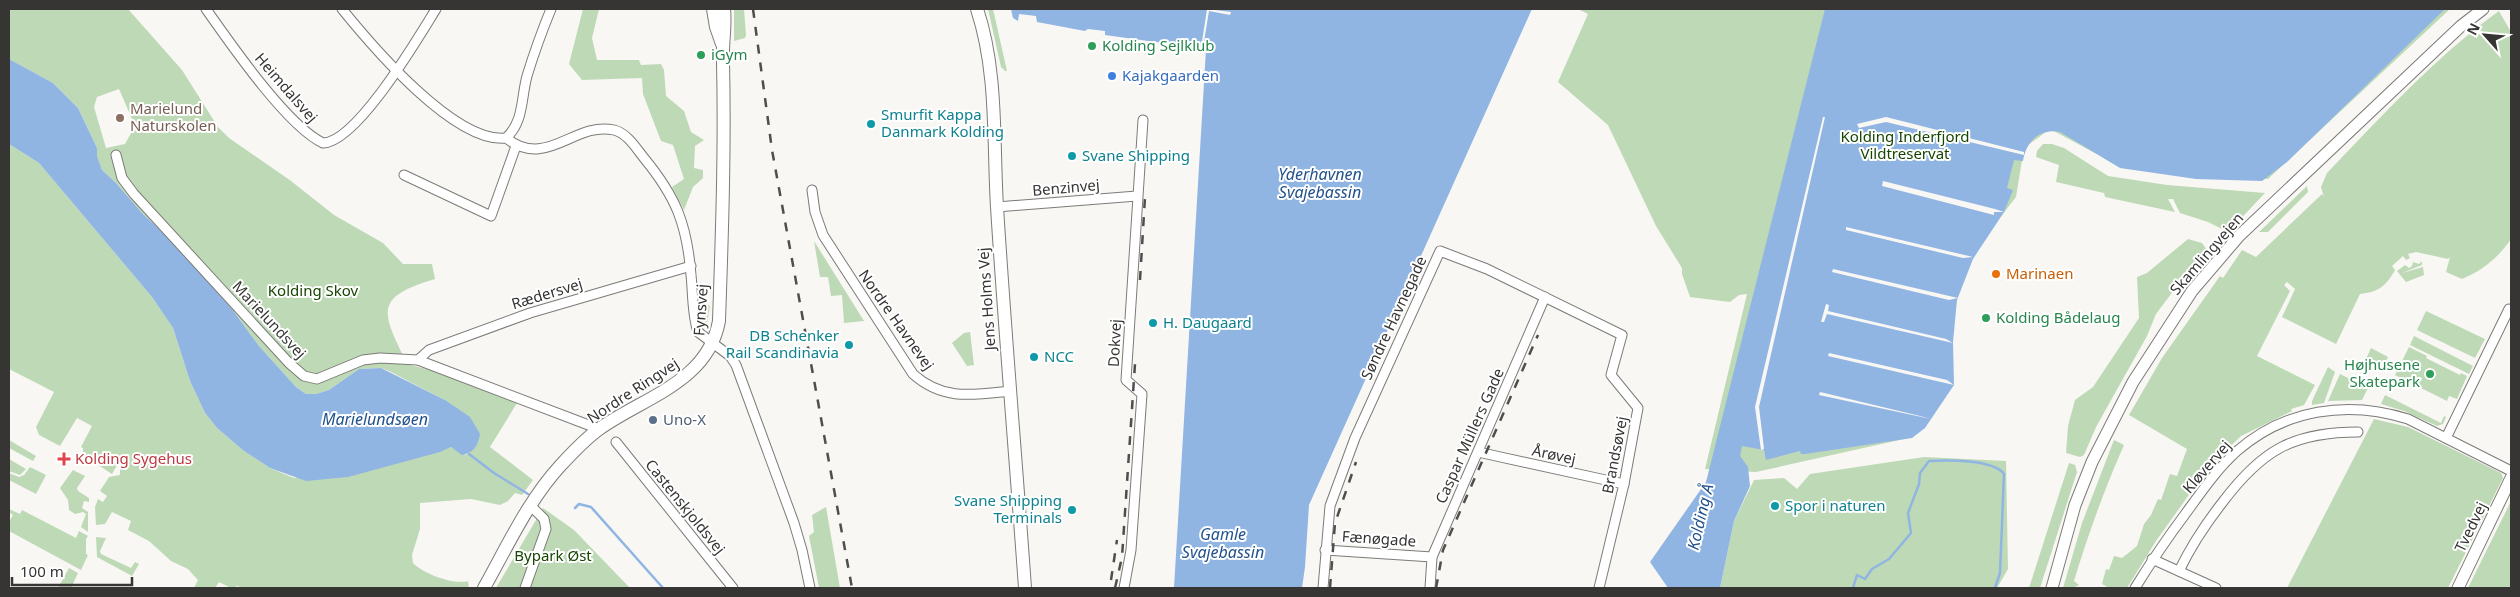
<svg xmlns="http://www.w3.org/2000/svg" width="2520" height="597" viewBox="0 0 2520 597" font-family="'Noto Sans',sans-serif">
<rect width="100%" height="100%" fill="#f9f7f4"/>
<!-- green -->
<g fill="#bed9b6" fill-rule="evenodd">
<path d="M9,9H128L182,70L218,127L229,138L291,181L334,215L383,243L403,264H432L435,279C371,298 383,313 407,364L441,373L517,403L490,447L533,480L522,495L515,493L508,501L500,505L471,499L420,503V529L412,555L413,563C424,574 453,585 468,581L469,588H242L238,586L231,588L219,582L215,588H194L198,580L188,569L171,561L149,541L128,530L131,521L112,512L105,524L96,525L95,507L98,499L103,502L107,496L100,491L109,477L120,475V460L112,474L83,455V448L81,447L92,426L77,418L60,446L39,435L36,427L54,392L9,369V144L39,163L152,297L173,328L190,381L205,413L217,428L244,451L270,468L294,478L403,461L451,447L465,455L470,453L445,400L389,371L381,368L359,369L329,390L316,394H306L296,387L259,346L232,309L173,242L143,214L116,183L102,170L97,156V148L78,108L53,83L9,59ZM119,89L135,126L125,144L106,148L94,107L97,97Z"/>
<path d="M583,9H599L592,38L597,60H639L641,65L661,64L664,70L666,96L684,111L691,132L704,140L695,146L694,168L703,170V178L693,187L684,210L672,187L684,179L673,145L661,141L643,94L642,78L582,80L569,64Z"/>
<path d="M734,9H744L746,35L745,38L734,41Z"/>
<path d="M988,9H993L1007,71H1005L1001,67Z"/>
<path d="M1578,9H2450L2268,179L2123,168L2050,129L2024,148L2016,197L1977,248L1962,277L1913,437L1756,472L1705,469L1747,294L1739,295L1730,302L1690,297L1682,274V268L1656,226L1608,125L1558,82L1588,14Z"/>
<path d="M2499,11L2511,32V239C2498,258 2483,270 2462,279L2446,272L2450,257L2448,259L2416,252L2408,254L2410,258L2406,260L2403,256L2392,266L2395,270C2386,286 2379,292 2360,294L2336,344L2282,317L2295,289L2287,282L2284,285L2290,291L2257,356L2315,385L2304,405L2291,409L2292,411L2241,436L2208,468L2156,541L2127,588H2109L2102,584L2106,569L2109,570L2114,556L2122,558L2137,546L2144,524L2151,515L2158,499L2161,500L2170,474L2177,476L2187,449L2129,415L2162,358L2220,276L2223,278L2242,250L2256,257L2322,194L2324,197L2321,187L2327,173C2381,117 2435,57 2499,11Z"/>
<path d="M2043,144H2052L2064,148L2108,176L2167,185L2265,193L2228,232L2208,222L2180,213L2173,199H2168L2175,212L2105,197L2104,193L2056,182L2059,165L2036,157L2037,151Z"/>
<path d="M2307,186L2308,192L2268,232H2259Z"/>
<path d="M2188,239L2202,243L2207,250L2206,255L2187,280L2174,290L2156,314L2147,336L2096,427L2084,455L2080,457L2066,453L2068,426L2075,400L2093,387L2139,318L2137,277L2147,273Z"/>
<path d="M814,241L864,321L844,323L842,295L831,296L828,277H820Z"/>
<path d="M2422,261V265L2402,273L2423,267L2424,275L2406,282L2397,271L2405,265L2409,268L2412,266L2413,262L2419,264Z"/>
<path d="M698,298L706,299L705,303L710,306L707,323L702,331L700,327Z"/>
<path d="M2426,311L2485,339L2475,358L2417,330Z"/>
<path d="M970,332L974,365L967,366L952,343L964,333Z"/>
<path d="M2414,336L2473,366L2469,374L2410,345Z"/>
<path d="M2409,347L2427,356L2426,358L2460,375L2461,373L2467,376L2457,399L2449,396L2447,401L2395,375Z"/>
<path d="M2371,348L2388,357L2383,368L2366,359Z"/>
<path d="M2328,367L2335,372L2324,403L2312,405V401Z"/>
<path d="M2340,374L2368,388L2362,400L2328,401Z"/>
<path d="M2385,395L2441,423L2444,416L2446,417L2443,424L2437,426L2404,411L2381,404Z"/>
<path d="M2374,419L2408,427L2501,473L2503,478L2448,588H2287Z"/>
<path d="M9,440L36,456L33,461L9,448Z"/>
<path d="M2114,440L2124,445C2104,490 2088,535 2074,581L2079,585L2073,588H2063L2082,523Z"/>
<path d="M1924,457L2006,461L2008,569L1997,588H1720L1734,521L1754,480L1784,478L1797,489L1810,474Z"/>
<path d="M9,459L26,469L20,475L9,471Z"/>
<path d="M2069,463L2075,465L2077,472L2040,588H2029Z"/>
<path d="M30,467L46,475L36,494L9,480V473L19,477L24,475Z"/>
<path d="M73,470L85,476L77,488L78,491L89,498V502L84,501L82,508L88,512V532L81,527L86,514L83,512L75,514L69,510L68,500L60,488Z"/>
<path d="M2511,501V588H2468Z"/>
<path d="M826,507L840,588H819L809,536L814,532L812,515Z"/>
<path d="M543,508L574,530L630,588H496Z"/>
<path d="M9,509L20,514L22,510L76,538L79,531L88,536L86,539V554L88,555L81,570L9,531V522L13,515L9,512Z"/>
<path d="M96,537L106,538L100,551L101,554L131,568L135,562L139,564L132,576L97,557Z"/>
<path d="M69,568L78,573L71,588H58Z"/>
</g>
<!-- water -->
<g fill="#90b5e3">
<path d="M1011,9H1532L1309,505L1305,567L1302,588H1174L1206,49L1105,35V31L1088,29L1085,31L1037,22L1036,16L1019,14L1018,21L1013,18Z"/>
<path d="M1825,9H2445L2287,162L2262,181L2196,179L2120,168L2060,132C2039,128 2026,142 2023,161L2014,160L2007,188L2013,190L2004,212L1973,259L1957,300L1953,342L1954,385L1925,428L1912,438L1805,454H1801L1800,451L1766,460L1764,450L1742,446L1740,456L1748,467L1750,486L1734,521L1720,588H1668L1650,562L1706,482Z"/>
<path d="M9,59L53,83L78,108L97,148V156L102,170L116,183L143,214L173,242L232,309L259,346L296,387L306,394H316L329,390L359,369L381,368L445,400L470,417L480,434C478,445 474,453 462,455L451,447L440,452L348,477L306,481L270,468L244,451L217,428L205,413L190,381L173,328L152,297L39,163L9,144Z"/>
</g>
<!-- pier -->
<g fill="#f9f7f4">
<path d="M1207,9L1231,12L1230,15L1209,11L1203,48H1201Z"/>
<path d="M1823,117H1825L1759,407L1764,449L1761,450L1755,407Z"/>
<path d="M1886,117L2024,152V155L1886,122L1859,128L1857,124Z"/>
<path d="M1883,181L1995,209L2004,212H1994V215L1882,186Z"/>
<path d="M1846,227L1973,257L1963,258L1846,230Z"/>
<path d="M1833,269L1958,298L1949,300L1832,272Z"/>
<path d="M1826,304L1829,305L1828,311L1946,339L1953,343L1827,314L1824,322H1821Z"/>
<path d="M1829,353L1947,380L1954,385L1828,356Z"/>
<path d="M1820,392L1920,416L1931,419L1819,395Z"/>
</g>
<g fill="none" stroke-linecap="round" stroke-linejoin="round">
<!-- stream -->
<g stroke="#90b5e3" stroke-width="2.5">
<path d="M469,454L494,473L528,494"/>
<path d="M575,508L579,504L591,507L663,588"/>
<path d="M1853,588L1857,575L1865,579L1872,569L1889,559L1911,533L1908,513L1919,484L1920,473L1929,461C1947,460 1993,459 2004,474L2000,573L1995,588"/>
</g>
<!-- minor casing -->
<g stroke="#7d7b78" stroke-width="11">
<g id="minor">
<path d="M206,9C230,43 287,126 323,143C357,142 418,38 436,9"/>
<path d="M342,9C372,46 455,144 506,138C547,170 574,121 614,130C627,133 636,148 644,158C676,197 687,224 691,275C693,293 692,315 698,332L730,356L736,365L794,523L802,550L810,588"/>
<path d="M506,138C524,122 521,98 527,76C534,53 542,31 551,9"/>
<path d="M116,155L122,178L134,194L289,363L304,376L317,379L363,360L380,358L418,360L599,429"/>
<path d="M404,175L491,216L516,146"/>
<path d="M812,190L815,212L823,235L913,374C943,401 973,395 1010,391"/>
<path d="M997,207L1137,196"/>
<path d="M418,360L429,350L530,313L691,266"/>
<path d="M2446,438L2509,309"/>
<path d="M616,442L733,588"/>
<path d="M1478,452L1624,484"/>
<path d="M1325,550L1432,557"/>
<path d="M2152,559L2216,588"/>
<path d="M2179,571C2192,544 2204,526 2222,503C2261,451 2292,432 2358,432"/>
<path d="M525,588L546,529L544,519L531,506"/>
<path d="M1124,588L1131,550L1142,394L1126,380L1143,120"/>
<path d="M1323,588L1330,506L1355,438L1440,251L1487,269L1622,335L1611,375L1638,408L1624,484L1599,588"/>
<path d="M1430,588L1432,557L1545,297"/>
<path d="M2135,588C2151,562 2168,537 2186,513C2202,491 2217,469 2237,451C2285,409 2348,400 2408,419L2511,471"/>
</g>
</g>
<!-- tertiary casing -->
<g stroke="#7d7b78" stroke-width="13">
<g id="tertiary">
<path d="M2052,588L2075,505L2092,462L2133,382L2192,291L2239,236L2461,26L2483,9"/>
<path d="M2458,588L2511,478"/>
</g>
</g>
<!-- secondary casing -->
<g stroke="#7d7b78" stroke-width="14">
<g id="secondary">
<path d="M713,9L716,27L722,44"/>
<path d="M977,9C998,72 993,142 997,207C1005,334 1016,461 1025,588"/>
<path d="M484,588C507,547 528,501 560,466C572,453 585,439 599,429C644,397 708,382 719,321C722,235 725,148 723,62C722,44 726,27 724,9"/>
</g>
</g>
<!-- minor -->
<use href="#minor" stroke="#fff" stroke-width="9"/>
<!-- tertiary -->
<use href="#tertiary" stroke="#fff" stroke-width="11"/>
<!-- secondary -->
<use href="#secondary" stroke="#fff" stroke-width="12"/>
<!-- rail -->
<g stroke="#504e4d" stroke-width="2.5" stroke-dasharray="9 9" stroke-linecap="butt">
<path d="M753,9L772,150L852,588"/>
<path d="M1140,280L1145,197"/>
<path d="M1111,580L1117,540"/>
<path d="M1115,588L1122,557L1135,364"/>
<path d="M1330,588L1335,523L1356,462"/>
<path d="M1436,588L1443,550L1538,335"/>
</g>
</g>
<!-- markers -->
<g fill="#2e9e5b" stroke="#fff" stroke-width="2">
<circle cx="1092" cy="46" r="5"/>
<circle cx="701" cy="55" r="5"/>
<circle cx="1986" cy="318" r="5"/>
<circle cx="2430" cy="374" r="5"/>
</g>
<circle fill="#3f7fe0" stroke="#fff" stroke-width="2" cx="1112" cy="76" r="5"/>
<circle fill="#8d6e63" stroke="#fff" stroke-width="2" cx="120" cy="118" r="5"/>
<g fill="#0f9aa8" stroke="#fff" stroke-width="2">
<circle cx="871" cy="124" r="5"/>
<circle cx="1072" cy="156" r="5"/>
<circle cx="1153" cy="323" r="5"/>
<circle cx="849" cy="345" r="5"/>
<circle cx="1034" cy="357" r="5"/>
<circle cx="1775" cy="506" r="5"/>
<circle cx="1072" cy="510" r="5"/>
</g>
<circle fill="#e8710a" stroke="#fff" stroke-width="2" cx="1996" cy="274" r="5"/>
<circle fill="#5c6f8a" stroke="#fff" stroke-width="2" cx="653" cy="420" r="5"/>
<path fill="#e0444e" stroke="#fff" stroke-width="2" d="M61.5 451.5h5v5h5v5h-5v5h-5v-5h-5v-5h5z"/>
<g text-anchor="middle" stroke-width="4" stroke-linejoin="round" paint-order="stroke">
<!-- leisure labels -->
<g font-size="15" fill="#27864d" stroke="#fff" text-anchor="start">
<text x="1102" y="51">Kolding Sejlklub</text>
<text x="711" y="60">iGym</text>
<text x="1996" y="323">Kolding Bådelaug</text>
<text x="2420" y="370" text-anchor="end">Højhusene<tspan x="2420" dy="17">Skatepark</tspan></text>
</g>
<!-- shop labels -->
<g font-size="15" fill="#366cbe" stroke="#fff" text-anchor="start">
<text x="1122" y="81">Kajakgaarden</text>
</g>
<!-- street labels -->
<g font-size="15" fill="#363534" stroke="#fff">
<text transform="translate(286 88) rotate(49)" y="5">Heimdalsvej</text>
<text transform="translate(1066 188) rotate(-5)" y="5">Benzinvej</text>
<text transform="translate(2207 254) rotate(-49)" y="5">Skamlingvejen</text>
<text transform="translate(547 294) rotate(-17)" y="5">Rædersvej</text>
<text transform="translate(987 299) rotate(-94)" y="5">Jens Holms Vej</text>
<text transform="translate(701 310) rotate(-86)" y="5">Fynsvej</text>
<text transform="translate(1394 318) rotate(-65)" y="5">Søndre Havnegade</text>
<text transform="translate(269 320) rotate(47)" y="5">Marielundsvej</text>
<text transform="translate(896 320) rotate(55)" y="5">Nordre Havnevej</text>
<text transform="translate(1115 343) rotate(-87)" y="5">Dokvej</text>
<text transform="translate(633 391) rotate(-33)" y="5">Nordre Ringvej</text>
<text transform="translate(1470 436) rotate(-66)" y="5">Caspar Müllers Gade</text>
<text transform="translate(1554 455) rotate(12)" y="5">Årøvej</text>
<text transform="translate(1615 455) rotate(-79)" y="5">Brandsøvej</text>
<text transform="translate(2207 467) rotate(-49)" y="5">Kløvervej</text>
<text transform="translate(685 507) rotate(51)" y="5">Castenskjoldsvej</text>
<text transform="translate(2471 527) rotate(-64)" y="5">Tvedvej</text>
<text transform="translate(1379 539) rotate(4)" y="5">Fænøgade</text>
</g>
<!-- education labels -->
<g font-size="15" fill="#785e54" stroke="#fff" text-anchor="start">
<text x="130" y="114">Marielund<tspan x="130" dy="17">Naturskolen</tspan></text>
</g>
<!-- culture labels -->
<g font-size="15" fill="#0d838f" stroke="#fff" text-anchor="start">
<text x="881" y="120">Smurfit Kappa<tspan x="881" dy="17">Danmark Kolding</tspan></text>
<text x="1082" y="161">Svane Shipping</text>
<text x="1163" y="328">H. Daugaard</text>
<text x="839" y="341" text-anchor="end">DB Schenker<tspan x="839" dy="17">Rail Scandinavia</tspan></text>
<text x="1044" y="362">NCC</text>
<text x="1062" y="506" text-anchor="end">Svane Shipping<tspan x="1062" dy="17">Terminals</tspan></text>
<text x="1785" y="511">Spor i naturen</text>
</g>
<!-- park labels -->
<g font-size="15" fill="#164500" stroke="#fff">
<text x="1905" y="142">Kolding Inderfjord<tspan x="1905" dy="17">Vildtreservat</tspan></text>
<text x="313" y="296">Kolding Skov</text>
<text x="553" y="561">Bypark Øst</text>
</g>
<!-- food labels -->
<g font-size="15" fill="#c56008" stroke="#fff" text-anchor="start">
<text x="2006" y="279">Marinaen</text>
</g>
<!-- service labels -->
<g font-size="15" fill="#4e5e75" stroke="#fff" text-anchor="start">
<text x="663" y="425">Uno-X</text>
</g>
<!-- health labels -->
<g font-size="15" fill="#be3a42" stroke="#fff" text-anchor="start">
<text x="75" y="464">Kolding Sygehus</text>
</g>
<!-- water labels -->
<g font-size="16" font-style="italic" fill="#22528b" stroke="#fff">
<text x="1320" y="180">Yderhavnen<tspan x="1320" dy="18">Svajebassin</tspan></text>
<text x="375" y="425">Marielundsøen</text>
<text transform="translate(1700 517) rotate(-77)" y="6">Kolding Å</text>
<text x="1223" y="540">Gamle<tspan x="1223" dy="18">Svajebassin</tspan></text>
</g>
</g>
<!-- border -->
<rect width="2520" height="597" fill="none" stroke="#363534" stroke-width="20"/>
<!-- north arrow -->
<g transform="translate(2485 35) rotate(297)" stroke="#ffffff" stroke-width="4" paint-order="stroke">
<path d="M0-4L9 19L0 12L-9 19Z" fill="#363534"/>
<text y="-8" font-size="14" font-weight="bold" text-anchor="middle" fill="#363534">N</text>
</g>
<!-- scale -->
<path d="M12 577v8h120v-8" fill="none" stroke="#363534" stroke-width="2.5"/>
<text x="20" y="577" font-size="15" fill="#363534" stroke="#ffffff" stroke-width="4" paint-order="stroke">100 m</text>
</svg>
